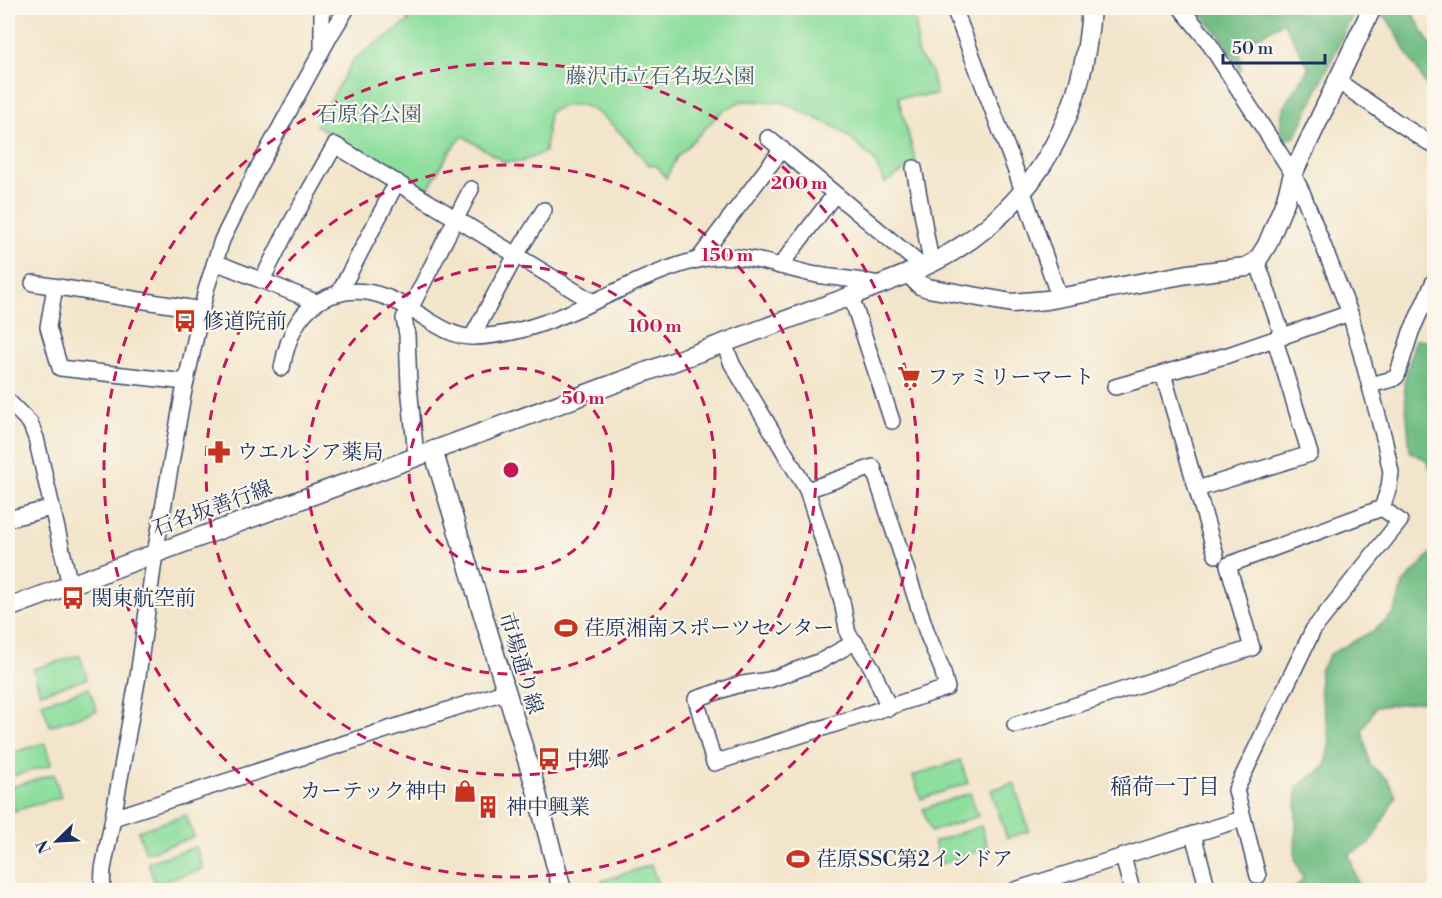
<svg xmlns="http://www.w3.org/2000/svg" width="1442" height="898" viewBox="0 0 1442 898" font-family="'Libre Bodoni','Noto Serif JP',serif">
<rect width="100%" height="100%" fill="#fbf7ec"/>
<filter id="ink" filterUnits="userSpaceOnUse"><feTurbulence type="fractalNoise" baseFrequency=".0167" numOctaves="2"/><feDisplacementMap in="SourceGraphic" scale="12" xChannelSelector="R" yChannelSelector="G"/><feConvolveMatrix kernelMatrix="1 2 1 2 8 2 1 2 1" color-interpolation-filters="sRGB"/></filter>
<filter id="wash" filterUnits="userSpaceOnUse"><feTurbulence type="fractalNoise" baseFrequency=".008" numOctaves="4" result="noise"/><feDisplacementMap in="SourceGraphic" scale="24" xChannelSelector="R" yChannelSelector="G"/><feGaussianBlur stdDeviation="1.35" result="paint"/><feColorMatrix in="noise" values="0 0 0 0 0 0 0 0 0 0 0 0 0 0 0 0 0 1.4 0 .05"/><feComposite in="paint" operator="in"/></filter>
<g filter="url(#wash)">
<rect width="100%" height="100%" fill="#f3e5cb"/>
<!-- green -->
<g fill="#8ede9d" stroke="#54867e" stroke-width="1.5">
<path d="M398,8H909L916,23L918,55L931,71L936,95L898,97L916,162L885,183L873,159L839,129L782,102L741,101L721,112L677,157L666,178L657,166L649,165C633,147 605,111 581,105C570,103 559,107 549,112L545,152L521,162H504L463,136L450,151L426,192L316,125L354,59L409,21Z"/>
<path d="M80,655L87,679L40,693L33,669Z"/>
<path d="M89,688L97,711L50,726L42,703Z"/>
<path d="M45,743L51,765L8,777V754Z"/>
<path d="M960,760L968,783L921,799L913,776Z"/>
<path d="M54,774L61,797L14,811L8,788Z"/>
<path d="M1014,783L1029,831L1007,838L991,790Z"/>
<path d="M970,793L978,816L931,832L923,809Z"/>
<path d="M186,815L194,837L146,853L138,831Z"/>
<path d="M981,826L988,848L941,864L934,842Z"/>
<path d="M196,847L203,869L155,884L148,862Z"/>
<path d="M651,865L659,888L652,890H606L602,881Z"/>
</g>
<!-- forest -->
<g fill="#72bd84" stroke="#467671" stroke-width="1.5">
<path d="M1194,8H1356L1295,137L1282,140C1275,107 1293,94 1309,68L1283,22L1240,47L1241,72L1221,37Z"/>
<path d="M1359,8H1410L1434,52V99L1387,18Z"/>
<path d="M1415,340L1434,341V476L1425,459L1410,452L1404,383Z"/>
<path d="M1434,550V702L1431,700L1376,707L1362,730L1370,765L1387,779L1396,796L1370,844L1349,854L1360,890H1292L1303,880L1295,858L1297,787L1326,766L1330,740L1320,690V671L1330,654L1373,631L1394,614L1403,584Z"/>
</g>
</g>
<g filter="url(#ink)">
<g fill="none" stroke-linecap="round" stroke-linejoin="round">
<!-- minor casing -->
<g stroke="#3b4a6e" stroke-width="18">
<g id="minor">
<path d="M322,8V46"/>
<path d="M347,8L331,34L258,168L222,240L206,290L183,395L155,554L138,676L113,818L507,691"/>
<path d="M954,8L1017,174L1059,297"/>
<path d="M1181,8L1207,40L1293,174L1302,192L1350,313L1384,438L1391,472L1389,487L1382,508L1400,521L1313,630L1236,790L1258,876"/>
<path d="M1336,80L1394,120L1434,146"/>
<path d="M768,138L923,267"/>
<path d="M914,168L931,262"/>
<path d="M698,260L782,149"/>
<path d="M1257,261L1283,337"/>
<path d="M215,262L316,302"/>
<path d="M780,266L835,194"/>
<path d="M262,280L290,225L335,145L593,302"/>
<path d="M33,283L202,310"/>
<path d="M55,287L48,327L60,368L186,382"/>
<path d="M339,293L397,182"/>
<path d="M851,296L892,421"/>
<path d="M472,337L516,255L544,210"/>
<path d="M724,343L732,364L807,490L842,601L848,634L860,649L872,668L889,708"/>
<path d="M282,368C288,334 301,303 337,294C371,284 402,303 430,321C442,328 456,337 471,337C554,336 620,279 697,260C741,249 775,267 817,275C838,278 859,280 880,284"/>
<path d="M1163,374L1216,555"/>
<path d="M1370,385L1393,379L1397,376L1411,332L1434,281"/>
<path d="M1115,387L1228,355L1350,313"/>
<path d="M8,401L30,423L36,438L70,585"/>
<path d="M416,456L409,386L407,335L404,318L410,309L471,189"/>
<path d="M1197,489L1310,454L1275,340"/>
<path d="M807,490L873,467L927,633L942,669L947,688L714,763L696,699L737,685L769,680L821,661L855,642"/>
<path d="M8,519L51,508"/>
<path d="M1015,725L1252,648L1228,565L1382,508"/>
<path d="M1193,834L1208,890"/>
<path d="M1123,857L1132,890"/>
<path d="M102,890L103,869L113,818"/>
<path d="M1015,890L1242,819"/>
</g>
</g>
<!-- tertiary casing -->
<g stroke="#3b4a6e" stroke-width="21">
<g id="tertiary">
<path d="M908,273L920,285L928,288L1012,303L1047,300L1188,274L1246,267L1257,261L1267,245L1285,202L1293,174L1372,8"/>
<path d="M433,450L535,786L562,890"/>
<path d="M8,608L851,296C885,282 920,271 952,252C1041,198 1085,109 1091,8"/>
</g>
</g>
<!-- minor -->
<use href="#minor" stroke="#fff" stroke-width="15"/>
<!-- tertiary -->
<use href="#tertiary" stroke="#fff" stroke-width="18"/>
</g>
</g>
<!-- distance rings -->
<g fill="none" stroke="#c2185b" stroke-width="3" stroke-dasharray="10 8">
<circle cx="511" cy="470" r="102"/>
<circle cx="511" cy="470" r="204"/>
<circle cx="511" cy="470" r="305"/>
<circle cx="511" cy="470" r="407"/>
</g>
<!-- icons -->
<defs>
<g id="bus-bare" transform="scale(1.8)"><path d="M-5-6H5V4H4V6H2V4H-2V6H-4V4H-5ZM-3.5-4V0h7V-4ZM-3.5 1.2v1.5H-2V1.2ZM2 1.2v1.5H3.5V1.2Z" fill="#c8321e" stroke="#fbf7ec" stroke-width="2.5" paint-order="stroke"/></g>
<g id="supermarket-bare" transform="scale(1.8)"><path d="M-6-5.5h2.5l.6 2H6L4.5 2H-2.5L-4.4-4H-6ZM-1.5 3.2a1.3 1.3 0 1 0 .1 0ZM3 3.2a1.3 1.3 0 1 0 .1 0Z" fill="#c8321e" stroke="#fbf7ec" stroke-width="2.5" paint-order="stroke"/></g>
<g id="pharmacy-bare" transform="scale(1.8)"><path d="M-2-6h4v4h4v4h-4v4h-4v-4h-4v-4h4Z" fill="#c8321e" stroke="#fbf7ec" stroke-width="2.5" paint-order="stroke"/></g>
<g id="stadium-bare" transform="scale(1.8)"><path d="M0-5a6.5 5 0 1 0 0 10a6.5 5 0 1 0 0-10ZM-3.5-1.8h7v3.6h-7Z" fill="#c8321e" stroke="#fbf7ec" stroke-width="2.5" paint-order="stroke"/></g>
<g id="shop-bare" transform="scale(1.8)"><path d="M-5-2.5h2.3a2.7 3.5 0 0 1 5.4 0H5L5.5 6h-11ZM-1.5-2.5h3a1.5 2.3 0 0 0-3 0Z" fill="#c8321e" stroke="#fbf7ec" stroke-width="2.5" paint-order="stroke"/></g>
<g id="building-bare" transform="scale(1.8)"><path d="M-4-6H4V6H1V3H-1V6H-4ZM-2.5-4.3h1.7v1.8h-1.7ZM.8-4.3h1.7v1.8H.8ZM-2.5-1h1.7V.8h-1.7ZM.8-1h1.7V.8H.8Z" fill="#c8321e" stroke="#fbf7ec" stroke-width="2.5" paint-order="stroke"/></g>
</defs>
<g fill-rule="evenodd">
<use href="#bus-bare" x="185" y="321"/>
<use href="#supermarket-bare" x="909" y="377"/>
<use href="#pharmacy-bare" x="219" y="452"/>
<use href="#bus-bare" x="73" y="598"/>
<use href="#stadium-bare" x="566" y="628"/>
<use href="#bus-bare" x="549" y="759"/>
<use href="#shop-bare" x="465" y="791"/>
<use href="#building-bare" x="488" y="807"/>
<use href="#stadium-bare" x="798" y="859"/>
</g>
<g text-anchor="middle" stroke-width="4.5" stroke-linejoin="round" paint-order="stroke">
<!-- park labels -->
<g font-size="21" fill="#385b6e" stroke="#fbf7ec">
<text x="660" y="83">藤沢市立石名坂公園</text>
<text x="369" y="121">石原谷公園</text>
</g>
<!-- poi labels -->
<g font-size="21" fill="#1b2f5e" stroke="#fbf7ec" text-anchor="start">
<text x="203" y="328">修道院前</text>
<text x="927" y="384">ファミリーマート</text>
<text x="237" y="459">ウエルシア薬局</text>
<text x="91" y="605">関東航空前</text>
<text x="584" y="635">荏原湘南スポーツセンター</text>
<text x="567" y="766">中郷</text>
<text x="447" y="798" text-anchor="end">カーテック神中</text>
<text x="506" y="814">神中興業</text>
<text x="816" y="866">荏原SSC第2インドア</text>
</g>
<!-- street labels -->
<g font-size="21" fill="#1b2f5e" stroke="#fbf7ec">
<text transform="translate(212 508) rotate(-20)" y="7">石名坂善行線</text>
<text transform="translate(521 663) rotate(73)" y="7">市場通り線</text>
</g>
<!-- neighbourhood labels -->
<g font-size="22" fill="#1b2f5e" stroke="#fbf7ec">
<text x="1165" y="794">稲荷一丁目</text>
</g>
</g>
<circle cx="511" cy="470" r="9" fill="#c2185b" stroke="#fbf7ec" stroke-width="3"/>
<g font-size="18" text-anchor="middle" font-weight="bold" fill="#c2185b" stroke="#fbf7ec" stroke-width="4.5" stroke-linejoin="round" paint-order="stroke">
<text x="799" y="189">200 m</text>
<text x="727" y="261">150 m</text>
<text x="655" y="332">100 m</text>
<text x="583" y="404">50 m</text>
</g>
<!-- margin -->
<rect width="1442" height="898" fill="none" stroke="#fbf7ec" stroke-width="30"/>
<!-- north arrow -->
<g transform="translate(57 841) rotate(246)" stroke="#fbf7ec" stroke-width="4.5" paint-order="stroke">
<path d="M0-4.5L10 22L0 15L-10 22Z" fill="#1b2f5e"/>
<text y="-9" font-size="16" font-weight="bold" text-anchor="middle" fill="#1b2f5e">N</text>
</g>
<!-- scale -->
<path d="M1223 54v9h102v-9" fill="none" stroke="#1b2f5e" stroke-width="3"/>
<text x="1232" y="54" font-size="18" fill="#1b2f5e" stroke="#fbf7ec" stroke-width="4.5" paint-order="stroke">50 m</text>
</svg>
